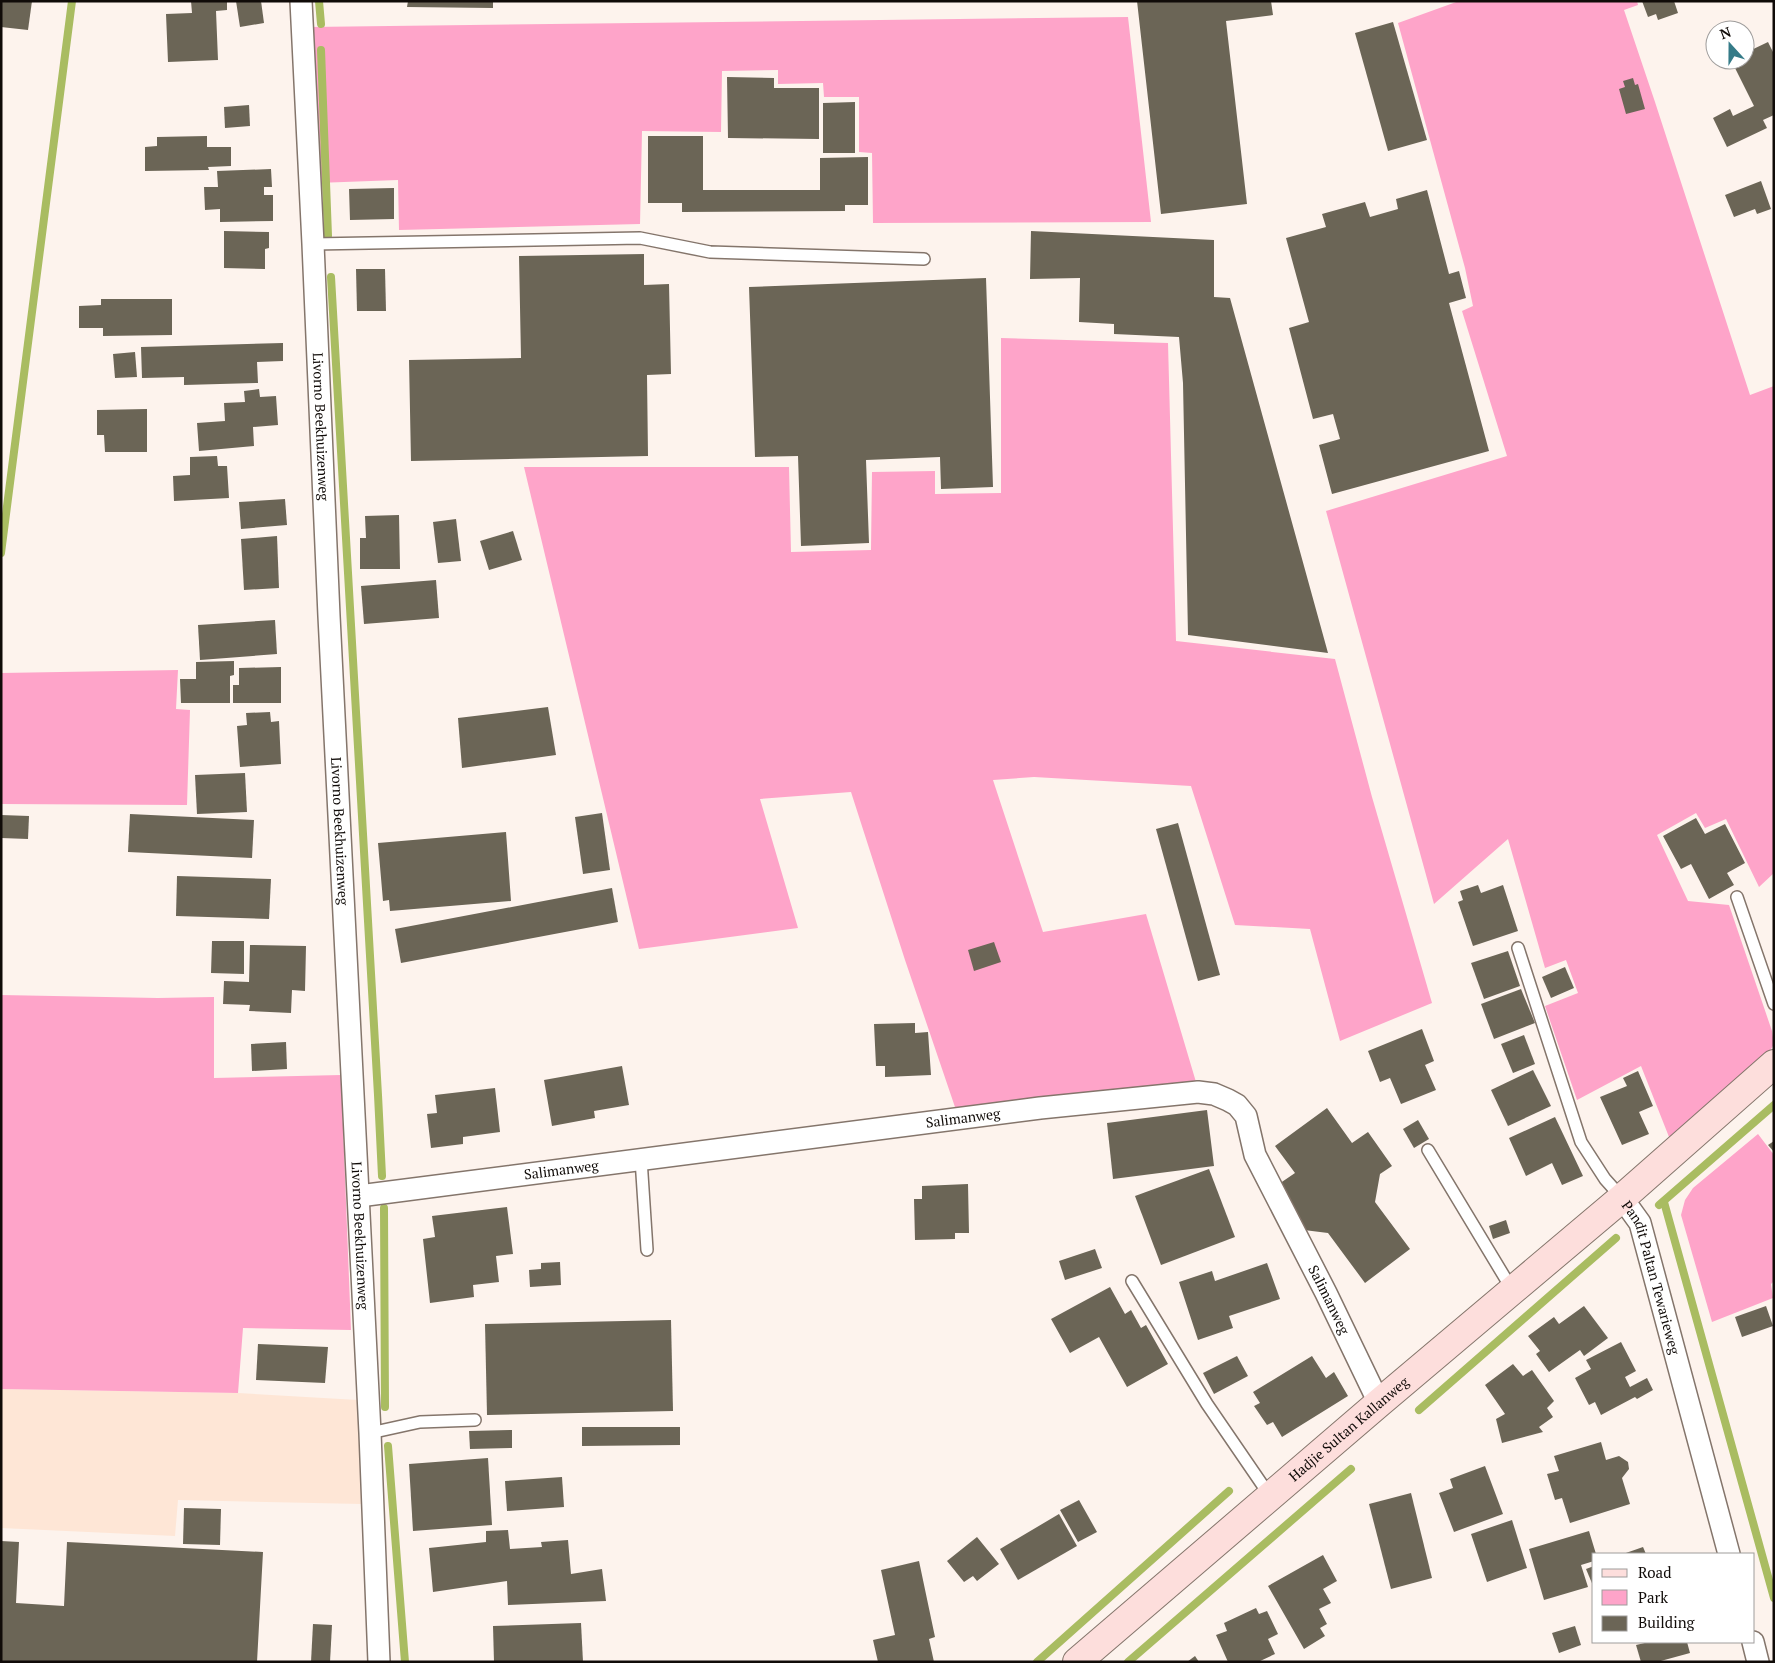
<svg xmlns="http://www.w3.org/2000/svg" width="1775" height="1663" viewBox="0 0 1775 1663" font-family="'PT Serif',serif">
<rect width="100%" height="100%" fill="#fdf3ed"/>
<!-- built -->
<path fill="#fee6d6" d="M1,1389L238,1393L358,1400L362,1504L178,1500L175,1536L1,1528Z"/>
<!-- green -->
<g fill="#fea4c9">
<path d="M1459,1H1637L1638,5L1624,10L1655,102L1750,395L1774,386V873L1759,887L1726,819L1705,828L1696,813L1657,835L1688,901L1729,905L1772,1031L1774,1044L1767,1056L1671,1142L1641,1066L1577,1100L1545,1006L1578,993L1566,960L1545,968L1508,839L1434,904L1326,511L1507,456L1462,311L1473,306L1465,268L1398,23Z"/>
<path d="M1128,17L1151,222L873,223L872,153L859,152V97H824L823,83L778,84V70L722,71L721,132L642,131L640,224L399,230L398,180L317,183L310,27Z"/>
<path d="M1001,338L1168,343L1176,641L1335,659L1372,797L1432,1003L1340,1041L1310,929L1235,925L1191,786L1034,777L993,780L1043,932L1146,914L1196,1082L956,1110L905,960L851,792L760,799L798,928L639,949L524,467H789L791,552L871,550L872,472L935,471V494L1001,493Z"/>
<path d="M178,670L176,709L190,710L187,805L1,804V673Z"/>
<path d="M1,995L158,998L214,997V1078L341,1075L351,1330L243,1328L238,1393L1,1389Z"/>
<path d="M1758,1134L1774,1155V1281L1771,1284L1773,1298L1712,1322L1681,1215L1685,1200L1693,1188Z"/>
</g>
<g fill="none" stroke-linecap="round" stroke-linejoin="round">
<!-- stream -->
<g stroke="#a9bc61" stroke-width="8">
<path d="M319,1L321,24"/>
<path d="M321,50L328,236"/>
<path d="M331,277L378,1095L382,1176"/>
<path d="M1,553L72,1"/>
<path d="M1664,1202L1774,1598"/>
<path d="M1659,1205L1774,1105"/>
<path d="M384,1208L385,1407"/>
<path d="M1419,1410L1616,1238"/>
<path d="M388,1446L405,1662"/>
<path d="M1037,1662L1229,1491"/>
<path d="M1128,1662L1351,1469"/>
</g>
</g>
<!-- building -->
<g fill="#6b6556">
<path d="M1,1H32L28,30L1,27Z"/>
<path d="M191,1H227V10L216,11L218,60L168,62L166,14L192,13Z"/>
<path d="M236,1H261L264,23L240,27Z"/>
<path d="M408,1H493V8L407,7Z"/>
<path d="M1137,1H1271L1273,15L1226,21L1247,204L1161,214Z"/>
<path d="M1642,1H1674L1678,13L1658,20L1656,14L1648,17Z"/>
<path d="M1393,22L1427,140L1388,151L1355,33Z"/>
<path d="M1768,42L1774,54V115L1763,120L1767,128L1727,147L1713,118L1730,109L1733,116L1754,106L1731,60H1745V53Z"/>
<path d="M727,77L774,78V88H819V139L728,138Z"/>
<path d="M1633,78L1635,85L1638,84L1645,109L1626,114L1619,89L1625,87L1623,81Z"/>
<path d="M855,102V153H823V103Z"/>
<path d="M249,105L250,126L225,128L224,107Z"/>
<path d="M207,136V147H231V166L208,167L209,170L145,171V147L157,146V137Z"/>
<path d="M648,136H703V190H820V158L868,157V205H845V211L682,212V203H648Z"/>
<path d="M271,169L272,187H264V195H273V221L220,222V209L205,210L204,187H218L217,171Z"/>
<path d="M1761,181L1771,209L1757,214L1755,209L1734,217L1725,195Z"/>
<path d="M394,188V219L350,220L349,189Z"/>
<path d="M1427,190L1449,274L1459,271L1466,298L1449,303L1489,451L1332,494L1319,445L1340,439L1333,414L1313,419L1289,328L1309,322L1286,238L1326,227L1322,214L1365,202L1370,217L1398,209L1396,199Z"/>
<path d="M224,231L269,232V248L265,249V269L224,268Z"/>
<path d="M1031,231L1214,240V297L1230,298L1328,653L1188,635L1183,383L1179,337L1114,334V324L1079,322L1080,278L1030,279Z"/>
<path d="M644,254V285L669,284L671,374L647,375L648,456L411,461L409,360L521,358L519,256Z"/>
<path d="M356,269H385L386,311H357Z"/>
<path d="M986,278L993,487L941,489L940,457L866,460L869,543L801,546L798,456L755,457L749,287Z"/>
<path d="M101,299H172V335L103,336V328H79V306L101,305Z"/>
<path d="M283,343V361L257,362L258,383L184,385V377L142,378L141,347Z"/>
<path d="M135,352L137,377L115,378L113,354Z"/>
<path d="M259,389L260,397L276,396L278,425L253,427L254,446L199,451L197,423L225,421L224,403L245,402L244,391Z"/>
<path d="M147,409V452H105L104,435H97V410Z"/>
<path d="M217,456L218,466H227L229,498L174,501L173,476L190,475V457Z"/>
<path d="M285,499L287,525L241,529L239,502Z"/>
<path d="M399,515L400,569H360V538H366L365,516Z"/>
<path d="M456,519L461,561L438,563L433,522Z"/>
<path d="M513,531L522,560L489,570L480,541Z"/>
<path d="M277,536L279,588L244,590L241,539Z"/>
<path d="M436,580L439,618L364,624L361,586Z"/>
<path d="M275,620L277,654L200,660L198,625Z"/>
<path d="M234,661V675L230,676V703H181L180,679H196V662Z"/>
<path d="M281,667V703H233V685H239V668Z"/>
<path d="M548,707L556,755L462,768L458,718Z"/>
<path d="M270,712L271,722L279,721L281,764L240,767L237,726L247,725L246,713Z"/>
<path d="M245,773L247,812L197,814L195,775Z"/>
<path d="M602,813L610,870L583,874L575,817Z"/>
<path d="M130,814L254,820L252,858L128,852Z"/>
<path d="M1,815L29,816L28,839L1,838Z"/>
<path d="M1696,818L1705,834L1725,824L1745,863L1727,873L1734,885L1709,899L1691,864L1681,869L1663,836Z"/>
<path d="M1178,823L1220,975L1198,981L1156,829Z"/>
<path d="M506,832L511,901L390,911L389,900L383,901L378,843Z"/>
<path d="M177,876L271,879L269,919L176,916Z"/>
<path d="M1478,885L1481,893L1503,885L1518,931L1473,946L1458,902L1463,900L1460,891Z"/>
<path d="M612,888L618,922L401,963L395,929Z"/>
<path d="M212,941H244V974L211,973Z"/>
<path d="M994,942L1001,962L974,971L968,950Z"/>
<path d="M250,945L306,946L305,991L292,990L291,1013L249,1011L250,1005L223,1004L224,981L249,982Z"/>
<path d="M1508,951L1520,986L1484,999L1471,963Z"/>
<path d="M1565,967L1574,988L1551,998L1542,977Z"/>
<path d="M1521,989L1535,1023L1494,1039L1481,1004Z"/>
<path d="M915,1023V1033L928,1032L931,1075L885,1077V1066H876L874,1024Z"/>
<path d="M1422,1029L1434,1061L1425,1065L1436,1090L1401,1104L1390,1078L1380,1082L1368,1051Z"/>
<path d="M1524,1035L1535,1064L1513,1073L1501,1044Z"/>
<path d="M286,1042L287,1069L252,1071L251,1044Z"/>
<path d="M622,1066L629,1105L594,1111L595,1118L552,1126L544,1080Z"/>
<path d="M1533,1070L1551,1106L1508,1126L1491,1090Z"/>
<path d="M1638,1071L1653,1106L1639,1112L1649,1134L1622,1145L1600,1097L1627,1086L1623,1078Z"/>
<path d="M495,1088L500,1132L463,1137V1144L431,1148L427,1114L437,1113L435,1095Z"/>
<path d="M1327,1108L1352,1143L1368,1132L1392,1166L1380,1174L1375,1202L1410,1249L1365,1283L1328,1233L1304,1230L1273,1188L1295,1173L1275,1146Z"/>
<path d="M1207,1110L1214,1166L1113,1179L1107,1123Z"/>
<path d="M1555,1117L1583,1176L1562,1185L1552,1163L1526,1176L1509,1138Z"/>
<path d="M1418,1120L1429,1139L1414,1148L1403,1129Z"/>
<path d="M1774,1141V1152L1768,1145Z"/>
<path d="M1209,1169L1235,1237L1161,1265L1135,1196Z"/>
<path d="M968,1184L969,1233H955V1239L915,1240L914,1199H922V1186Z"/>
<path d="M507,1207L513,1254L496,1256L499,1282L473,1285L474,1297L430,1303L423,1239L435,1237L432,1216Z"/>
<path d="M1506,1220L1510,1233L1493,1239L1489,1226Z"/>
<path d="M1095,1249L1102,1268L1065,1280L1059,1261Z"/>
<path d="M560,1262L561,1285L530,1287L529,1270L541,1269V1263Z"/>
<path d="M1267,1263L1280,1299L1229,1316L1233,1328L1198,1340L1179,1282L1212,1271L1215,1281Z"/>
<path d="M1110,1287L1125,1314L1131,1310L1141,1328L1146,1325L1168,1364L1127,1387L1099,1337L1070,1353L1051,1319Z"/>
<path d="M1584,1306L1608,1338L1584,1356L1580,1350L1549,1372L1536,1354L1540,1351L1528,1336L1554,1317L1559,1324Z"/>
<path d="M1766,1306L1773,1326L1742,1337L1735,1317Z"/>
<path d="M671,1320L673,1411L487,1415L485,1324Z"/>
<path d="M1621,1342L1636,1371L1625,1377L1630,1387L1647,1378L1653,1390L1637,1399L1635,1397L1601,1415L1595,1402L1589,1405L1575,1378L1591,1369L1586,1360Z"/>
<path d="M258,1344L328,1347L325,1383L256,1380Z"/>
<path d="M1237,1356L1248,1376L1214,1394L1203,1373Z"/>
<path d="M1312,1356L1326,1378L1334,1372L1348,1396L1282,1437L1273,1422L1267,1425L1254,1406L1260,1403L1253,1392Z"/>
<path d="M1513,1364L1523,1376L1532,1370L1554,1401L1547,1408L1553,1417L1539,1427L1543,1432L1502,1443L1496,1419L1505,1414L1485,1385Z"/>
<path d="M582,1427H680V1445L582,1446Z"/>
<path d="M512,1430V1448L470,1449L469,1431Z"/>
<path d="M1601,1442L1606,1460L1619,1456L1628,1462L1629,1469L1622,1478L1630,1504L1570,1523L1562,1498L1555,1500L1547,1474L1559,1471L1554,1456Z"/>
<path d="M488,1458L492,1525L413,1531L409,1464Z"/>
<path d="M1485,1466L1503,1514L1454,1532L1439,1493L1453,1488L1450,1479Z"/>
<path d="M562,1477L564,1507L507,1511L505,1481Z"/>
<path d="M1411,1493L1432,1578L1391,1589L1369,1504Z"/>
<path d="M1079,1500L1097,1532L1078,1542L1060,1510Z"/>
<path d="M184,1508L221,1509L220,1545L183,1544Z"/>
<path d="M1059,1514L1077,1546L1018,1580L1000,1549Z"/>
<path d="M1512,1520L1527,1568L1487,1582L1471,1534Z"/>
<path d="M508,1530L510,1549L542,1547L541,1542L568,1540L571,1574L602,1569L606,1601L508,1605L507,1581L433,1592L429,1548L486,1542V1531Z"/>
<path d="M1589,1531L1596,1554H1594V1561L1581,1565L1588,1587L1544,1600L1529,1549Z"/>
<path d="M977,1537L999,1564L977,1581L973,1576L964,1582L947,1561Z"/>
<path d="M1,1541L19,1542L16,1603L64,1606L67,1542L263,1552L257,1662H1Z"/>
<path d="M1643,1547L1646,1554H1623Z"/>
<path d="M1323,1555L1337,1581L1323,1589L1331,1603L1319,1609L1327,1624L1320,1628L1325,1636L1304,1649L1268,1586Z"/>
<path d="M919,1561L935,1637L929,1639L934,1662H878L873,1640L895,1635L881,1570Z"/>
<path d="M1594,1566V1588L1586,1569Z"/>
<path d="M1256,1608L1259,1614L1267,1611L1278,1634L1268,1639L1275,1654L1258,1662H1228L1216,1635L1227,1631L1224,1623Z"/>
<path d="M581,1623L583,1662H494L493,1626Z"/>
<path d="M313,1624L332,1625L330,1662H311Z"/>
<path d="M1575,1626L1581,1645L1559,1653L1552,1633Z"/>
<path d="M1649,1642H1687L1690,1653L1657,1662H1641L1636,1645Z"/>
<path d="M1195,1656L1199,1662H1187Z"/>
</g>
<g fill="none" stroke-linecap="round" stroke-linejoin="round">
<!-- lane casing -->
<g stroke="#84756b" stroke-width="14">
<g id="lane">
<path d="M313,244L640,238L710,252L924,259"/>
<path d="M1737,897L1774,1004"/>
<path d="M1518,948L1581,1142L1605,1179L1622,1198"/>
<path d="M1428,1150L1513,1291"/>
<path d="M641,1159L647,1250"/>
<path d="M1132,1281L1207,1404L1270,1496"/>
<path d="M370,1433L420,1422L475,1420"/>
</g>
</g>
<!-- street casing -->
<g stroke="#84756b" stroke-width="24">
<g id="street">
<path id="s1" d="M301,1L313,244L329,616L370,1433L379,1662"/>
<path id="s2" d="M359,1196L1040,1108L1198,1092L1214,1094L1228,1100L1237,1105L1246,1116L1255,1155L1326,1293L1379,1403"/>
<path id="s3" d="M1622,1198L1640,1223L1729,1554"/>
<path d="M1753,1642L1758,1662"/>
</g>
</g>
<!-- secondary casing -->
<g stroke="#84756b" stroke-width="30">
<g id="secondary">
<path id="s4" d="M1077,1662L1379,1403L1622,1198L1774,1064"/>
</g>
</g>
<!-- lane -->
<use href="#lane" stroke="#fff" stroke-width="11"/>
<!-- street -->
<use href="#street" stroke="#fff" stroke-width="21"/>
<!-- secondary -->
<use href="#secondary" stroke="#fddedc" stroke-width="28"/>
</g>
<g text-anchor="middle" stroke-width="4" stroke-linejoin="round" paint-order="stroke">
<!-- street labels -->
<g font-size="14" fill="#100b08" stroke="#fff">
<text dy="5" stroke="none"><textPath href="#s1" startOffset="426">Livorno Beekhuizenweg</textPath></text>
<text dy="5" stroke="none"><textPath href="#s1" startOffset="831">Livorno Beekhuizenweg</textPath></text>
<text dy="5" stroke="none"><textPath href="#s2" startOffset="609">Salimanweg</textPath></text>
<text dy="5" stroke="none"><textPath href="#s2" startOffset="204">Salimanweg</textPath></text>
<text dy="5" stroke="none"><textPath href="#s1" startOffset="1236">Livorno Beekhuizenweg</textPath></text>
<text dy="5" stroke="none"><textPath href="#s3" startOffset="86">Pandit Paltan Tewarieweg</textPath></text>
<text dy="5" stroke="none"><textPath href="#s2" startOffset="1104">Salimanweg</textPath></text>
<text dy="5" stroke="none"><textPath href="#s4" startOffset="358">Hadjie Sultan Kallanweg</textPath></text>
</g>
</g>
<!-- border -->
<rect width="1775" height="1663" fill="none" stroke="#100b08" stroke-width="5"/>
<!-- legend -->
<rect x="1592" y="1553" width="162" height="90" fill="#ffffff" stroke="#9f9d9c"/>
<rect x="1602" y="1569" width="25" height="8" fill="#fddedc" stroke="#9f9d9c"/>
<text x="1638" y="1578" font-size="15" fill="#100b08">Road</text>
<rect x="1602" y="1590" width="25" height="15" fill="#fea4c9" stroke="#9f9d9c"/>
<text x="1638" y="1603" font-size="15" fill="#100b08">Park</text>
<rect x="1602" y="1616" width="25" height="15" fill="#6b6556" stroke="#9f9d9c"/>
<text x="1638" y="1628" font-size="15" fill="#100b08">Building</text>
<!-- north arrow -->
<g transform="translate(1730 45) rotate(339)"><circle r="24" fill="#ffffff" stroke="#9f9d9c"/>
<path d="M0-4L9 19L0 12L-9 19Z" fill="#357b88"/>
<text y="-8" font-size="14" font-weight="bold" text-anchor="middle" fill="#100b08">N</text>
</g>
</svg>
